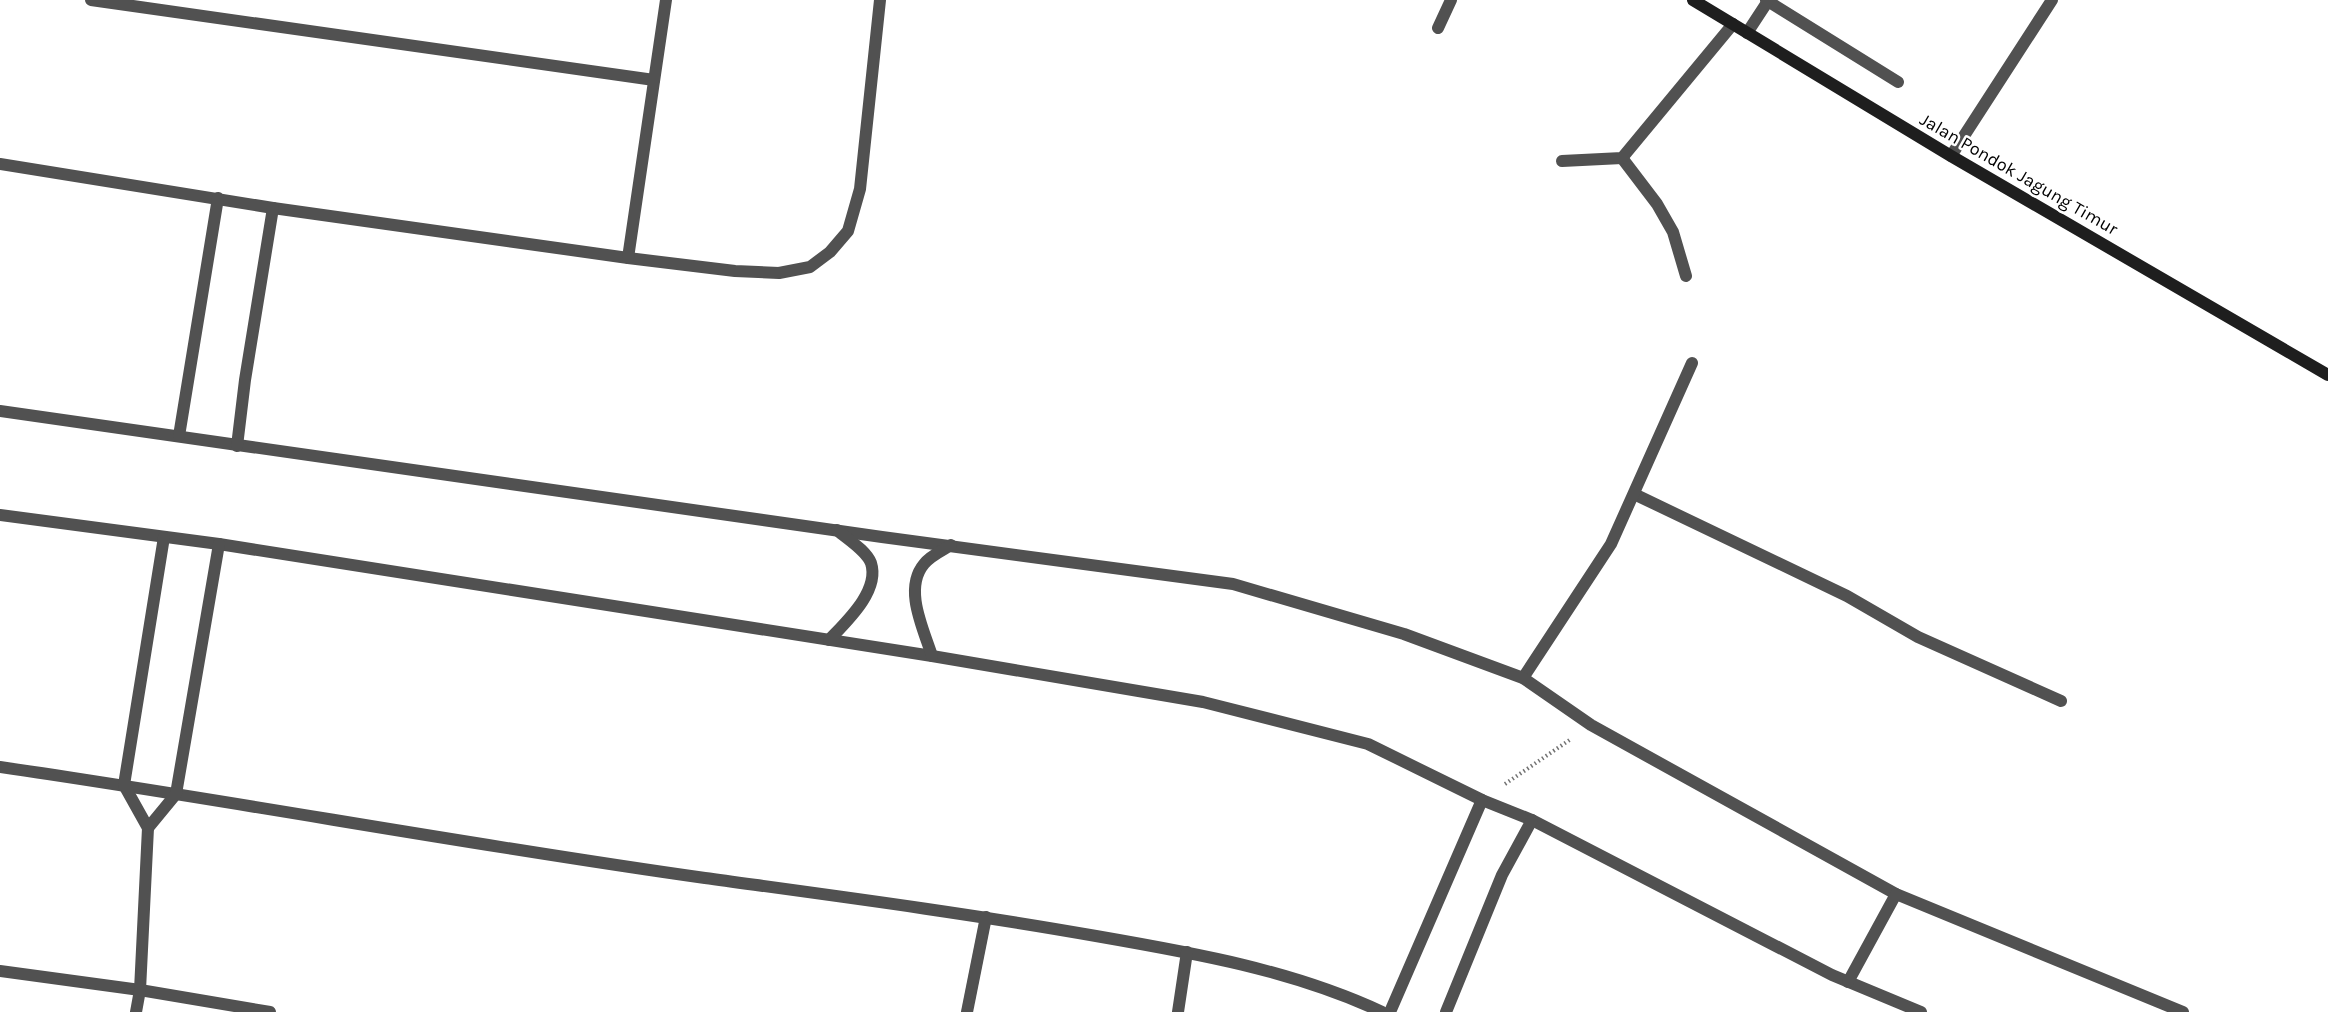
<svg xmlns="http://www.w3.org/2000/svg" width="2328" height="1012" viewBox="0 0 2328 1012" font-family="Karla,sans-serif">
<rect width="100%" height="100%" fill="#fff"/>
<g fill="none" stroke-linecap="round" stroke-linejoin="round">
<!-- path -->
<path stroke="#737373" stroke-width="4" stroke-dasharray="1.5 3" stroke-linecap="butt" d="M1505,784L1571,739"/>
<!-- lane -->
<g stroke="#515151" stroke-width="12">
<path d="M1766,0L1898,82"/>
<path d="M1438,28L1451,0"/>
<path d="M1747,33L1768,1"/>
<path d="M1951,156L2052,0"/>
<path d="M1622,158L1657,204L1673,232L1686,276"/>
<path d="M1562,161L1622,158L1733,24"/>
<path d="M1634,494L1847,596L1918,637L2061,701"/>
<path d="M1523,678L1611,544L1692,363"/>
</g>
<!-- street -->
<g stroke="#515151" stroke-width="12">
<path d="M91,0L654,80"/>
<path d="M0,164L273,208L628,258L735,271L779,273L810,267L830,252L848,231L860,189L880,0"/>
<path d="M628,258L666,0"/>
<path d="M0,411L882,537L1233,584L1404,634L1523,678L1591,725L1896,894L2183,1012"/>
<path d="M179,436L218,198"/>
<path d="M237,446L245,380L273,208"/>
<path d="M0,515L219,544L932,656L1203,702L1368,744L1482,800L1532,820L1832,975L1921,1012"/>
<path d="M829,640C846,622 880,591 871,563C866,550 847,539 837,530"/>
<path d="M932,656C924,630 903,589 924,564C930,556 943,550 951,545"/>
<path d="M0,767C235,801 469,845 705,878C836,896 966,913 1096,936C1194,953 1292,970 1382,1012"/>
<path d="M148,828L176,794L219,544"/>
<path d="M0,971L140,990L270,1012"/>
<path d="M1848,982L1896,894"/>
<path d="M136,1012L140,990L148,828L124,785L164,537"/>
<path d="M967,1012L986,917"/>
<path d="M1178,1012L1187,952"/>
<path d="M1390,1012L1482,800"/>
<path d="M1446,1012L1502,875L1532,820"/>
</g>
<!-- secondary -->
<path stroke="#1e1e1e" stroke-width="12" d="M1693,0L1951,156L2328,375"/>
</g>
<g text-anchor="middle" stroke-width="5" stroke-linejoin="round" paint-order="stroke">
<!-- street labels -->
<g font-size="18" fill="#000" stroke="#fff">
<text transform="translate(2019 174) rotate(30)" y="6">Jalan Pondok Jagung Timur</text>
</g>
</g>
</svg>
